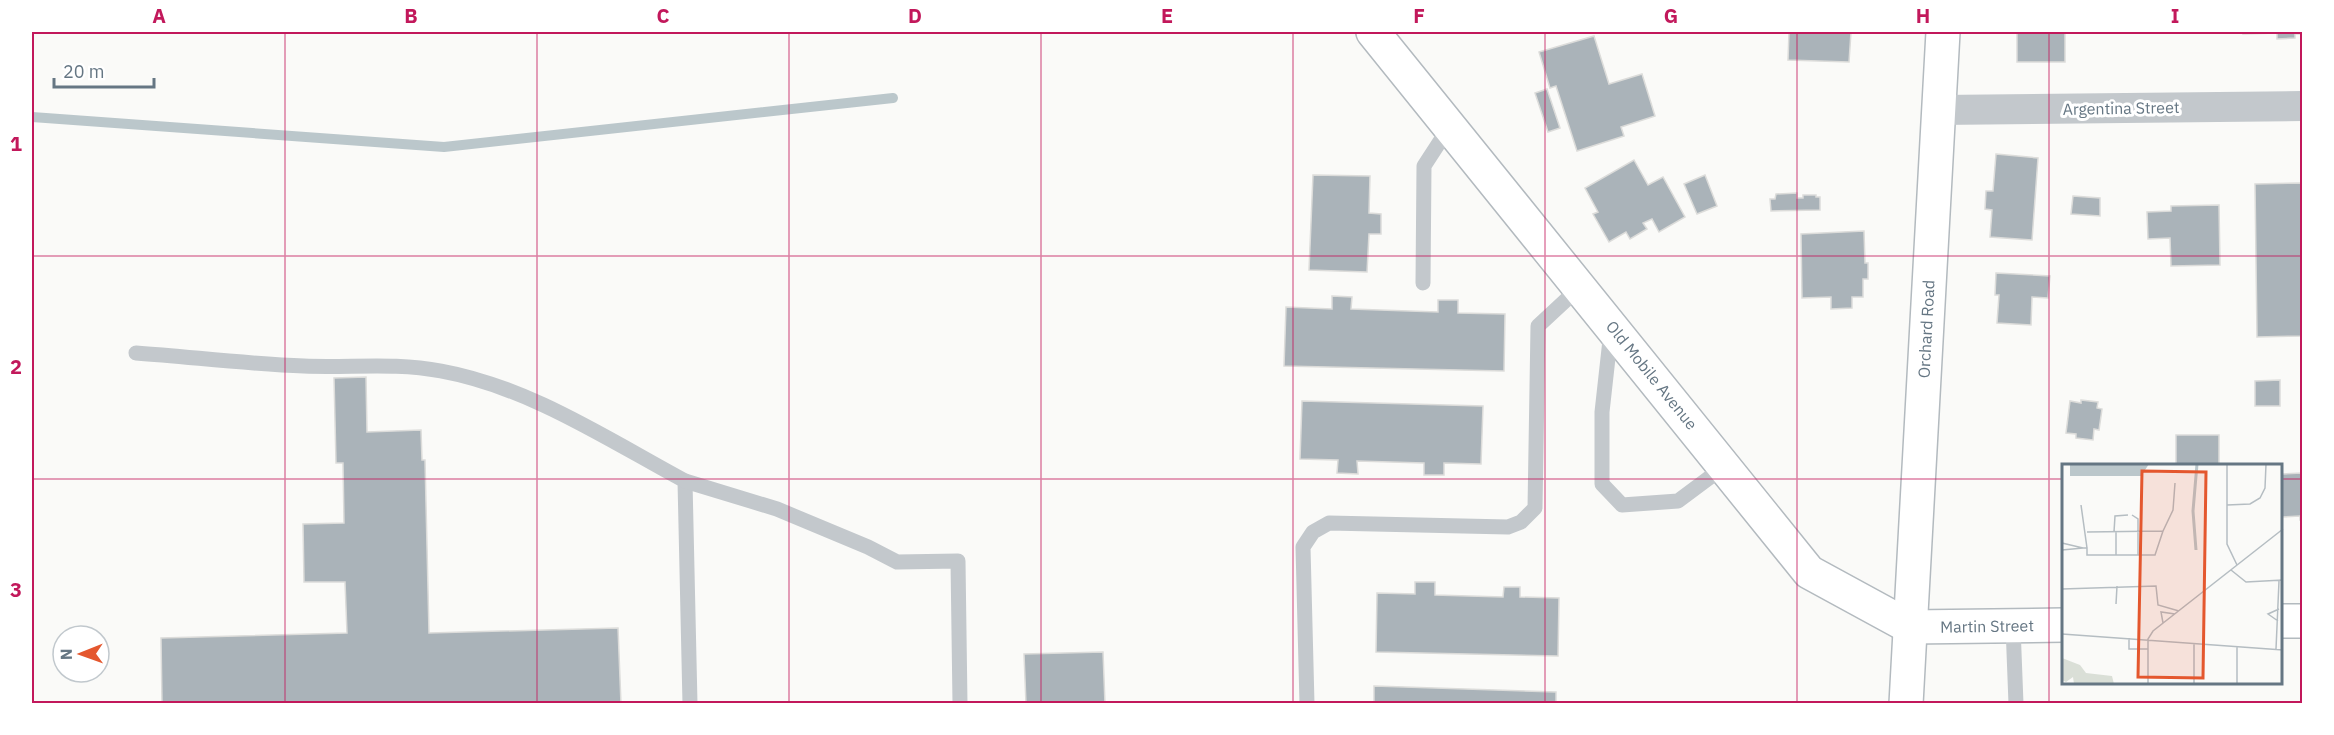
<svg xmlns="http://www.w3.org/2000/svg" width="2334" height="735" viewBox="0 0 2334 735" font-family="'IBM Plex Sans',sans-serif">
<rect width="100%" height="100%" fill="#fafaf8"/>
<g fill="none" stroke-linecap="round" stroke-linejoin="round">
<!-- stream -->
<path stroke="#bbc7cb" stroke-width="10" d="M32,117L444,147L893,98"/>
</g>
<!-- building -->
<g fill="#aab3b9" stroke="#dcdcda" stroke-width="1.5">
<path d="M1789,32H1851L1849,62L1788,60Z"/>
<rect x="2017" y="32" width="48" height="30"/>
<path d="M2243,32H2302V34H2295V38L2277,39V33L2243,34Z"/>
<path d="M1594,36L1609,84L1642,74L1655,116L1621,127L1624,136L1577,151L1556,86L1550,88L1539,52Z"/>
<path d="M1547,89L1560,128L1548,132L1535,93Z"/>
<path d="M1996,154L2038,158L2032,240L1990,237L1992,210L1985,209L1986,191H1993Z"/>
<path d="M1634,160L1648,185L1663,177L1685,217L1659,232L1652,219L1643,223L1647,229L1630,239L1626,232L1609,242L1593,214L1598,212L1585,188Z"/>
<path d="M1313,175L1370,176L1369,213L1381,214V234H1369L1367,272L1309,270Z"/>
<path d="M1705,175L1717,206L1697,214L1684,184Z"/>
<path d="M2302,183V336L2257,337L2255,184Z"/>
<path d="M1797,193V198H1803V195H1816V197H1820V210L1771,211L1770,199H1775L1776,194Z"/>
<path d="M2073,196L2100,198V216L2071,214Z"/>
<path d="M2219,205L2220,265L2171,266L2170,238L2148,239L2147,212L2171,211V206Z"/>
<path d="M1864,231L1865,263H1868V279H1863V297H1852V308L1831,309V297L1802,298L1801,234Z"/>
<path d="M1996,273L2050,276L2048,298L2032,297L2031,325L1997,323L1999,295H1995Z"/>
<path d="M1332,296L1352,297L1351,309L1438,312V300H1458V313L1505,314L1504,371L1284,366L1286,307L1332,309Z"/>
<path d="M366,377L367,432L421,430L422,460H425L429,633L618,628L621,704H162L161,638L347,633L345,582H304L303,524L344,523L343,463H336L334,378Z"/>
<path d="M2280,380V406H2255V381Z"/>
<path d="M2081,400L2098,402L2097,408L2102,409L2099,430L2094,429L2093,440L2076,438V434L2066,433L2070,401L2081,403Z"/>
<path d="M1302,401L1483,406L1481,464L1444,463V475H1424V463L1357,461L1358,474L1337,473L1338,460L1300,459Z"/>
<rect x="2176" y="435" width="43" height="30"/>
<path d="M2302,473V520H2300V516L2282,517V474Z"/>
<path d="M1415,582H1435V595L1503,597L1504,587H1520V597L1559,598L1558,656L1376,652L1377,593L1415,594Z"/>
<path d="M1103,652L1105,704H1026L1024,654Z"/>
<path d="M1374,686L1556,692V704H1374Z"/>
</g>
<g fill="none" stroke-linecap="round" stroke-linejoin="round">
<!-- secondary casing -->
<g stroke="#b3babf" stroke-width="36">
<g id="secondary">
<path d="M1373,32L1809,572L1910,627L2064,625"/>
<path d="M2282,621H2302"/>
<path d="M1906,704L1943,32"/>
</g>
</g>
<!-- lane -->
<g stroke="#c3c8cc" stroke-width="15">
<path d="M1423,283L1424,166L1450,126"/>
<path d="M1611,331L1602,412V484L1622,505L1678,501L1725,466"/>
<path d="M136,353C192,357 248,364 304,366C350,368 395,362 441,371C529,387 607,439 685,481L690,704"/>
<path d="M685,481L777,509L868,547L897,562L958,561L960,704"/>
<path d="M2013,626L2016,704"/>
<path d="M1307,704L1303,547L1313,532L1329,523L1508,527L1521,522L1535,508L1538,326L1580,287"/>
</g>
<!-- street -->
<path stroke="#c3c8cc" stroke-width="30" d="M1939,110L2302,106"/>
<!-- secondary -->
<use href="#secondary" stroke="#fff" stroke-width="33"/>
</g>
<!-- grid -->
<path fill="none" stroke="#c2185b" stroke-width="1.5" stroke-opacity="0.55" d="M285,32V704M537,32V704M789,32V704M1041,32V704M1293,32V704M1545,32V704M1797,32V704M2049,32V704M32,256H2302M32,479H2064M2282,479H2302"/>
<g text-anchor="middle" stroke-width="6" stroke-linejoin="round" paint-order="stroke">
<!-- street labels -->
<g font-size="16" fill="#657683" stroke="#fff">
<text transform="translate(2121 108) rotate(-1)" y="6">Argentina Street</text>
<text transform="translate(1926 329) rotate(-87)" y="6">Orchard Road</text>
<text transform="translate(1652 375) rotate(51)" y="6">Old Mobile Avenue</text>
<text transform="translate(1987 626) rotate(-1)" y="6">Martin Street</text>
</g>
</g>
<!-- overview -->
<g transform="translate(2062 464)">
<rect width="220" height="220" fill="#fafaf8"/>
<path d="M0,194L18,201L24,209L50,212L52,220H12L11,213L4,218L0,216Z" fill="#dadfd7"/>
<path d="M8,0H87L79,12H8Z" fill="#bbc7cb"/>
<path fill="none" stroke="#bbc7cb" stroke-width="3" d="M134,86L131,47L135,0"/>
<path fill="none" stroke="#b5bdc2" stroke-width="1.5" d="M165,0V80L175,101M19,41L25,84M165,41L188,40L198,34L203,24L204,0M70,51L76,55V91M25,68L101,67L111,46L113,19M52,68L53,52L66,51M54,68V91M0,79L21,84L0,86M21,84H25V91H93L101,67M169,106L184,118L221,116M0,125L94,122L96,141L117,147M54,140L55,122M216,157L206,150L217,145M101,159L99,148L113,150M0,170L221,186M67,174V185H86M175,183V220M214,185L217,117M86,220V175L91,167L221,65M132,220V180"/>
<path fill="#e4572e" fill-opacity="0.15" stroke="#e4572e" stroke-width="3" d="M80,7L144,8L141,214L76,213Z"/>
<rect width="220" height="220" fill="none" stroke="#657683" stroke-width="3"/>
</g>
<!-- border -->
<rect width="2334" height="735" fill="none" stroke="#ffffff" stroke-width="66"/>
<!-- north arrow -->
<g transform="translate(81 654) rotate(269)"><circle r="28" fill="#ffffff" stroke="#c1c8cd" stroke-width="1.5"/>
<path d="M0-4.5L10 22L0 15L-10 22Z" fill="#e4572e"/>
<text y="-9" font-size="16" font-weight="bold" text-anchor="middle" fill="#657683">N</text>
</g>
<!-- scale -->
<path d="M54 78v9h100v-9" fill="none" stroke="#657683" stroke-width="3"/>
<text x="63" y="78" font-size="18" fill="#657683" stroke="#ffffff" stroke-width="4.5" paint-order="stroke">20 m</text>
<rect x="33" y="33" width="2268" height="669" fill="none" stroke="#c2185b" stroke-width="2"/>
<g font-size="20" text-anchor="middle" font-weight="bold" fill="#c2185b">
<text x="159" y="23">A</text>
<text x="411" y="23">B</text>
<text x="663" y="23">C</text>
<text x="915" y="23">D</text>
<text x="1167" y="23">E</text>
<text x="1419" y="23">F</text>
<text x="1671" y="23">G</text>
<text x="1923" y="23">H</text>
<text x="2175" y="23">I</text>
<text x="16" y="151">1</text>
<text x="16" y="374">2</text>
<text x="16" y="597">3</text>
</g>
</svg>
